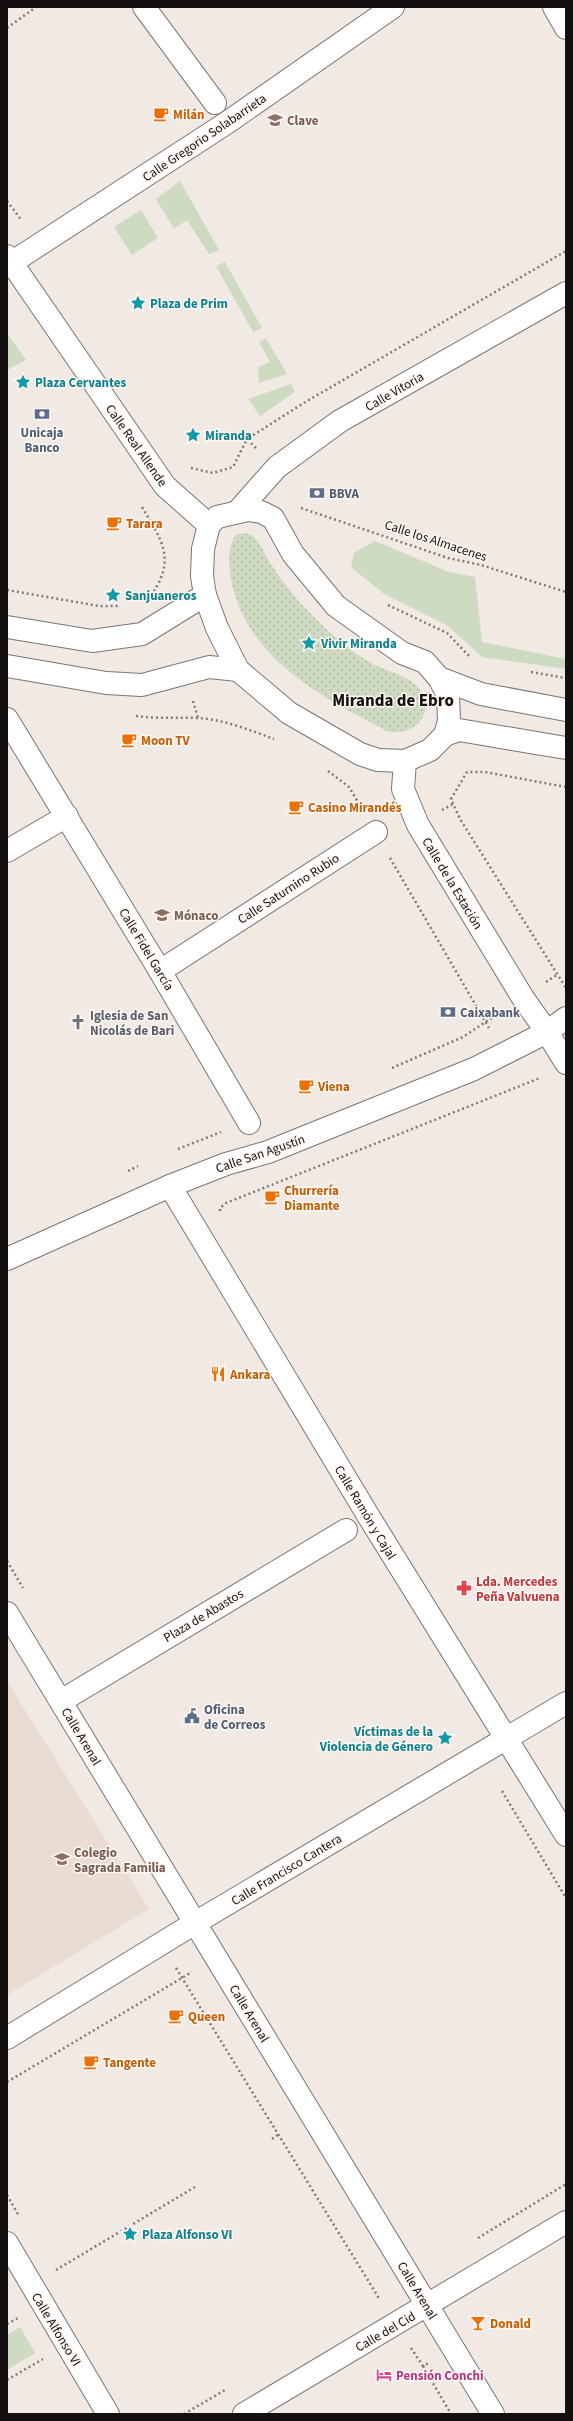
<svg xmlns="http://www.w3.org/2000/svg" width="573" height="2421" viewBox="0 0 573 2421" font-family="'Source Sans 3',sans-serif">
<defs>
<pattern id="grass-dots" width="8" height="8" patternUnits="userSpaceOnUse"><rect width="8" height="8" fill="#cedac2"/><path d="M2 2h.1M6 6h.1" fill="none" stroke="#b0baa6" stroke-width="1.8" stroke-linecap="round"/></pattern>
</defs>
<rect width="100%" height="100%" fill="#f1e9e4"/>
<!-- built -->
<path fill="#eadcd2" d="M7,1681L149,1909L7,1995Z"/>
<!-- grass -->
<path fill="url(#grass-dots)" d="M245,533L253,536C261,544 265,555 271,564C289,592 314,620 340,641C350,649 361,658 373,664C388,672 413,676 422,693C435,716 410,738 387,731C322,697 246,659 231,579C229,564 227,548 236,535Z"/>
<!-- garden -->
<g fill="#cedac2">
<path d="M180,181L219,250L209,254L187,220L174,229L156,199Z"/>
<path d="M141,210L158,238L132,255L114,227Z"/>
<path d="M225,262L262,328L253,332L216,266Z"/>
<path d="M7,333L26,360L7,370Z"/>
<path d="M266,338L287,374L259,383L258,367L270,362L259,342Z"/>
<path d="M291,384L295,392L260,416L248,399Z"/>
<path d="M375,541L449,572L475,577L482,642L566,659V669L482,657L448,626L384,594L351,567L354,553Z"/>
<path d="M20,2327L35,2353L7,2370V2335Z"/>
</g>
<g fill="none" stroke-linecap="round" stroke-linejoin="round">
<!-- pedestrian casing -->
<g stroke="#7c7570" stroke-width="24">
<g id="pedestrian">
<path d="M144,7L215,103"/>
<path d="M7,719L160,971L249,1123"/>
<path d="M7,851L67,816"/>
<path d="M160,971L376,832"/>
<path d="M566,1018L547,1032L566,1063"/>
<path d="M61,1701L346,1530"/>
<path d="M195,1923L566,1703"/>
</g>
</g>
<!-- minor casing -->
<g stroke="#7c7570" stroke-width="24">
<g id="minor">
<path d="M554,7L566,28"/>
<path d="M11,263L228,122L393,7"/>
<path d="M238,511L277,467L340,421L566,293"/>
<path d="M170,1186L369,1517L566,1835"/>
<path d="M7,1259L170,1186L226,1164L268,1152L474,1069L547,1032L523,998L418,825L403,789L405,761"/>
<path d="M7,1613L493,2414"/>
<path d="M7,2038L195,1923"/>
<path d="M7,2243L108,2414"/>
<path d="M244,2414L566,2222"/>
</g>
</g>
<!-- secondary casing -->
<g stroke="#7c7570" stroke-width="24">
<g id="secondary">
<path d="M7,256L165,486L209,525"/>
<path d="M248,510L261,512L273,518L293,554L336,606L402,653L425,662L439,678L448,695L449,721L445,735L430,750L405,761L378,760L360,754L289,713L238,670L217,628L205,595L202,576L203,549L209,525L217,517Z"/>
<path d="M7,627L92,641L142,634L205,595"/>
<path d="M7,666L106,683L142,685L209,667L238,670"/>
<path d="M439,678L481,694L566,710"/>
<path d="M445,735L459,730L566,748"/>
</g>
</g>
<!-- path -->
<g stroke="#817b78" stroke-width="2.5" stroke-dasharray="2 3" stroke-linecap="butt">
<path d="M7,28L36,7"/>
<path d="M7,201L22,221"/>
<path d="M256,448L247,439L307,401L566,251"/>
<path d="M191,468L213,473L233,467L247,439"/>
<path d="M142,507C160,538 176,557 154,591"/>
<path d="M301,508L448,558L481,565L566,592"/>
<path d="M7,590L99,606H120"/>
<path d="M388,605L447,633L470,657"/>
<path d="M531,672L566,678"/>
<path d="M193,701L198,718"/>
<path d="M136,716C157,719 176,717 197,718C222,719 250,730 274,739"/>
<path d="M328,771L349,787L361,807"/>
<path d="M566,787L485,772H467L451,799L460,819L566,988"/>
<path d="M442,810L453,804"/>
<path d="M390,858L489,1028"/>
<path d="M546,982L558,974"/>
<path d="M392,1068L463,1037L499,1013"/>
<path d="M178,1149L221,1132"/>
<path d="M128,1171L138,1166"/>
<path d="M220,1211V1208L226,1203L540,1078"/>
<path d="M7,1561L23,1588"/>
<path d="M502,1791L566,1898"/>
<path d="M176,1968L380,2300"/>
<path d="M7,2082L192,1972"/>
<path d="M272,2139L279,2134"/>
<path d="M7,2195L19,2216"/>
<path d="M478,2238L566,2184"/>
<path d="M56,2270L195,2187"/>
<path d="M7,2324L18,2318"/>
<path d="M411,2348L423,2366L429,2363"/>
<path d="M423,2366L451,2414"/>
<path d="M7,2380L43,2359"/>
<path d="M184,2414L225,2390"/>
</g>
<!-- pedestrian -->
<use href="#pedestrian" stroke="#fff" stroke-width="22"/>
<!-- minor -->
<use href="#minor" stroke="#fff" stroke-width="22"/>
<!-- secondary -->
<use href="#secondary" stroke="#fff" stroke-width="22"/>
</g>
<!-- icons -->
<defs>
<g id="cafe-bare" transform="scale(1.2)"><path d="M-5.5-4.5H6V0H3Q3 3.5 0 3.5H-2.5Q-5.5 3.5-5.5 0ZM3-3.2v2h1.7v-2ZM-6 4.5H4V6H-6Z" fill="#e8710a" stroke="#fef6f1" stroke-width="2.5" paint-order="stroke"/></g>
<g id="school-bare" transform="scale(1.2)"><path d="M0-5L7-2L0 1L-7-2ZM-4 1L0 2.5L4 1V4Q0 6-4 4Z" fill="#8d6e63" stroke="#fef6f1" stroke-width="2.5" paint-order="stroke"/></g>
<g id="sight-bare" transform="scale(1.2)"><path d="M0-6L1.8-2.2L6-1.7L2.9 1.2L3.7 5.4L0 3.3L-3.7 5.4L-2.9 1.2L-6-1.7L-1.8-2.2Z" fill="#0f9aa8" stroke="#fef6f1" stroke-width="2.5" paint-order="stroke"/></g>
<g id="bank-bare" transform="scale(1.2)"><path d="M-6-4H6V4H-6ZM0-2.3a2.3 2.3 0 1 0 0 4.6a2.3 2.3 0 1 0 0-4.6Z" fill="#5c6f8a" stroke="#fef6f1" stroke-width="2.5" paint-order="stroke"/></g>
<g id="church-bare" transform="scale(1.2)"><path d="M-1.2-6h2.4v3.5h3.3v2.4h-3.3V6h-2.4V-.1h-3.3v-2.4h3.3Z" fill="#6b7280" stroke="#fef6f1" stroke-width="2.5" paint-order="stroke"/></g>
<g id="restaurant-bare" transform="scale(1.2)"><path d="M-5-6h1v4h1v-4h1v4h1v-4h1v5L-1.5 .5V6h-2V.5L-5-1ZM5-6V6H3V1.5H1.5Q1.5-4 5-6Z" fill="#e8710a" stroke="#fef6f1" stroke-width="2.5" paint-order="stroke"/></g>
<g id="pharmacy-bare" transform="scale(1.2)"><path d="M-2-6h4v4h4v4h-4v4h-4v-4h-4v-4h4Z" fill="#e0444e" stroke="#fef6f1" stroke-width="2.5" paint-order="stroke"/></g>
<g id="civic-bare" transform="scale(1.2)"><path d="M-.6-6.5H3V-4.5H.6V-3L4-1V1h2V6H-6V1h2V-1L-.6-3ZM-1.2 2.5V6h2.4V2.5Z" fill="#5c6f8a" stroke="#fef6f1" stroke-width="2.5" paint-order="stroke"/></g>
<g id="bar-bare" transform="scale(1.2)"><path d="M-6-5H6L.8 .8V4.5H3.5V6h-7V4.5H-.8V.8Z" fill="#e8710a" stroke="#fef6f1" stroke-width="2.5" paint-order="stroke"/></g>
<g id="hotel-bare" transform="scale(1.2)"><path d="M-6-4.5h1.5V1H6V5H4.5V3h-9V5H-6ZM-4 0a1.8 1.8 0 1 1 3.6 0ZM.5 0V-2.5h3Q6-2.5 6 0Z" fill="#d1479c" stroke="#fef6f1" stroke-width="2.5" paint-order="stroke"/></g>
</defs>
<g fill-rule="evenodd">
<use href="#cafe-bare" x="161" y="114"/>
<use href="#school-bare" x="275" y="120"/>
<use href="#sight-bare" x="138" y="303"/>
<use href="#sight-bare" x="23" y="382"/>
<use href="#bank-bare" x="42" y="414"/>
<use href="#sight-bare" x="193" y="435"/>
<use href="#bank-bare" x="317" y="493"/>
<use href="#cafe-bare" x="114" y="523"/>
<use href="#sight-bare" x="113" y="595"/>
<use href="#sight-bare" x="309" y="643"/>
<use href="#cafe-bare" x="129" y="740"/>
<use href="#cafe-bare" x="296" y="807"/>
<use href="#school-bare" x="162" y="915"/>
<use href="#bank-bare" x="448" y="1012"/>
<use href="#church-bare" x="78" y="1022"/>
<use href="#cafe-bare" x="306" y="1086"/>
<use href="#cafe-bare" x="272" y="1197"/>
<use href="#restaurant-bare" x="218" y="1374"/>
<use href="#pharmacy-bare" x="464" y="1588"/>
<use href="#civic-bare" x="192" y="1716"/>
<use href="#sight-bare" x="445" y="1738"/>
<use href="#school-bare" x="62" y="1859"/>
<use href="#cafe-bare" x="176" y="2016"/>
<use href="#cafe-bare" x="91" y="2062"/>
<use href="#sight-bare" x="130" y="2234"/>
<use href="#bar-bare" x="478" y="2323"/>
<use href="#hotel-bare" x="384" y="2375"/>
</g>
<g text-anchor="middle" stroke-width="3" stroke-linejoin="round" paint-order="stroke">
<!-- food labels -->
<g font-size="13" font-weight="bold" fill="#c56008" stroke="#fef6f1" text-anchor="start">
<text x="173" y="119">Milán</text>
<text x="126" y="528">Tarara</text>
<text x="141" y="745">Moon TV</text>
<text x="308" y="812">Casino Mirandés</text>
<text x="318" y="1091">Viena</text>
<text x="284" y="1195">Churrería<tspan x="284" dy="15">Diamante</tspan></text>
<text x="230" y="1379">Ankara</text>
<text x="188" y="2021">Queen</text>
<text x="103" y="2067">Tangente</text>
<text x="490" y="2328">Donald</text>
</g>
<!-- education labels -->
<g font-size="13" font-weight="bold" fill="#785e54" stroke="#fef6f1" text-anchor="start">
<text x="287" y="125">Clave</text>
<text x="174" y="920">Mónaco</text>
<text x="74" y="1857">Colegio<tspan x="74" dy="15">Sagrada Familia</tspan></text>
</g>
<!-- street labels -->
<g font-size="13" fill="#13100f" stroke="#fef6f1">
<text transform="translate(204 137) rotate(-34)" y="5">Calle Gregorio Solabarrieta</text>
<text transform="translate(394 391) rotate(-30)" y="5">Calle Vitoria</text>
<text transform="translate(137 445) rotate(55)" y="5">Calle Real Allende</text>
<text transform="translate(436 540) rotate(18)" y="5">Calle los Almacenes</text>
<text transform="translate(453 883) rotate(59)" y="5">Calle de la Estación</text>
<text transform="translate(288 888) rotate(-33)" y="5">Calle Saturnino Rubio</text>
<text transform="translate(147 949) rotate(59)" y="5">Calle Fidel García</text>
<text transform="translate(260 1153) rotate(-19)" y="5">Calle San Agustín</text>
<text transform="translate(366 1512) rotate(59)" y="5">Calle Ramón y Cajal</text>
<text transform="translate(203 1615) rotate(-31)" y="5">Plaza de Abastos</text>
<text transform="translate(82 1736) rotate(59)" y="5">Calle Arenal</text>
<text transform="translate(286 1869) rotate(-31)" y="5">Calle Francisco Cantera</text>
<text transform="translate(250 2013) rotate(59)" y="5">Calle Arenal</text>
<text transform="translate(418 2290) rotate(59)" y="5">Calle Arenal</text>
<text transform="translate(57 2329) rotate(59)" y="5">Calle Alfonso VI</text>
<text transform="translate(385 2331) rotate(-30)" y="5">Calle del Cid</text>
</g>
<!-- culture labels -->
<g font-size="13" font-weight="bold" fill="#0d838f" stroke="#fef6f1" text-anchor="start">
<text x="150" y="308">Plaza de Prim</text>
<text x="35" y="387">Plaza Cervantes</text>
<text x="205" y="440">Miranda</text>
<text x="125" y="600">Sanjuaneros</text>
<text x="321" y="648">Vivir Miranda</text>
<text x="433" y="1736" text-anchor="end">Víctimas de la<tspan x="433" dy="15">Violencia de Género</tspan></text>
<text x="142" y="2239">Plaza Alfonso VI</text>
</g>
<!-- service labels -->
<g font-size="13" font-weight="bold" fill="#4e5e75" stroke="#fef6f1" text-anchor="start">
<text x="42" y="437" text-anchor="middle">Unicaja<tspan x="42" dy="15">Banco</tspan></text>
<text x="329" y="498">BBVA</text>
<text x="460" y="1017">Caixabank</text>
<text x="204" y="1714">Oficina<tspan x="204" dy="15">de Correos</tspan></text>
</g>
<!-- worship labels -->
<g font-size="13" font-weight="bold" fill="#5b616d" stroke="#fef6f1" text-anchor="start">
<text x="90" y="1020">Iglesia de San<tspan x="90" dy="15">Nicolás de Bari</tspan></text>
</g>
<!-- health labels -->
<g font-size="13" font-weight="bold" fill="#be3a42" stroke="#fef6f1" text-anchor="start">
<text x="476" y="1586">Lda. Mercedes<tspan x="476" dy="15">Peña Valvuena</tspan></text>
</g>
<!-- hotel labels -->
<g font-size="13" font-weight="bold" fill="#b23c85" stroke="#fef6f1" text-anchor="start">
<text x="396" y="2380">Pensión Conchi</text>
</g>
<!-- district labels -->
<g font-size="17" font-weight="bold" fill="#13100f" stroke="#fef6f1">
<text x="393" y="706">Miranda de Ebro</text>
</g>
</g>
<!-- border -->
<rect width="573" height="2421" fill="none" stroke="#13100f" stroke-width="16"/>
</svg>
